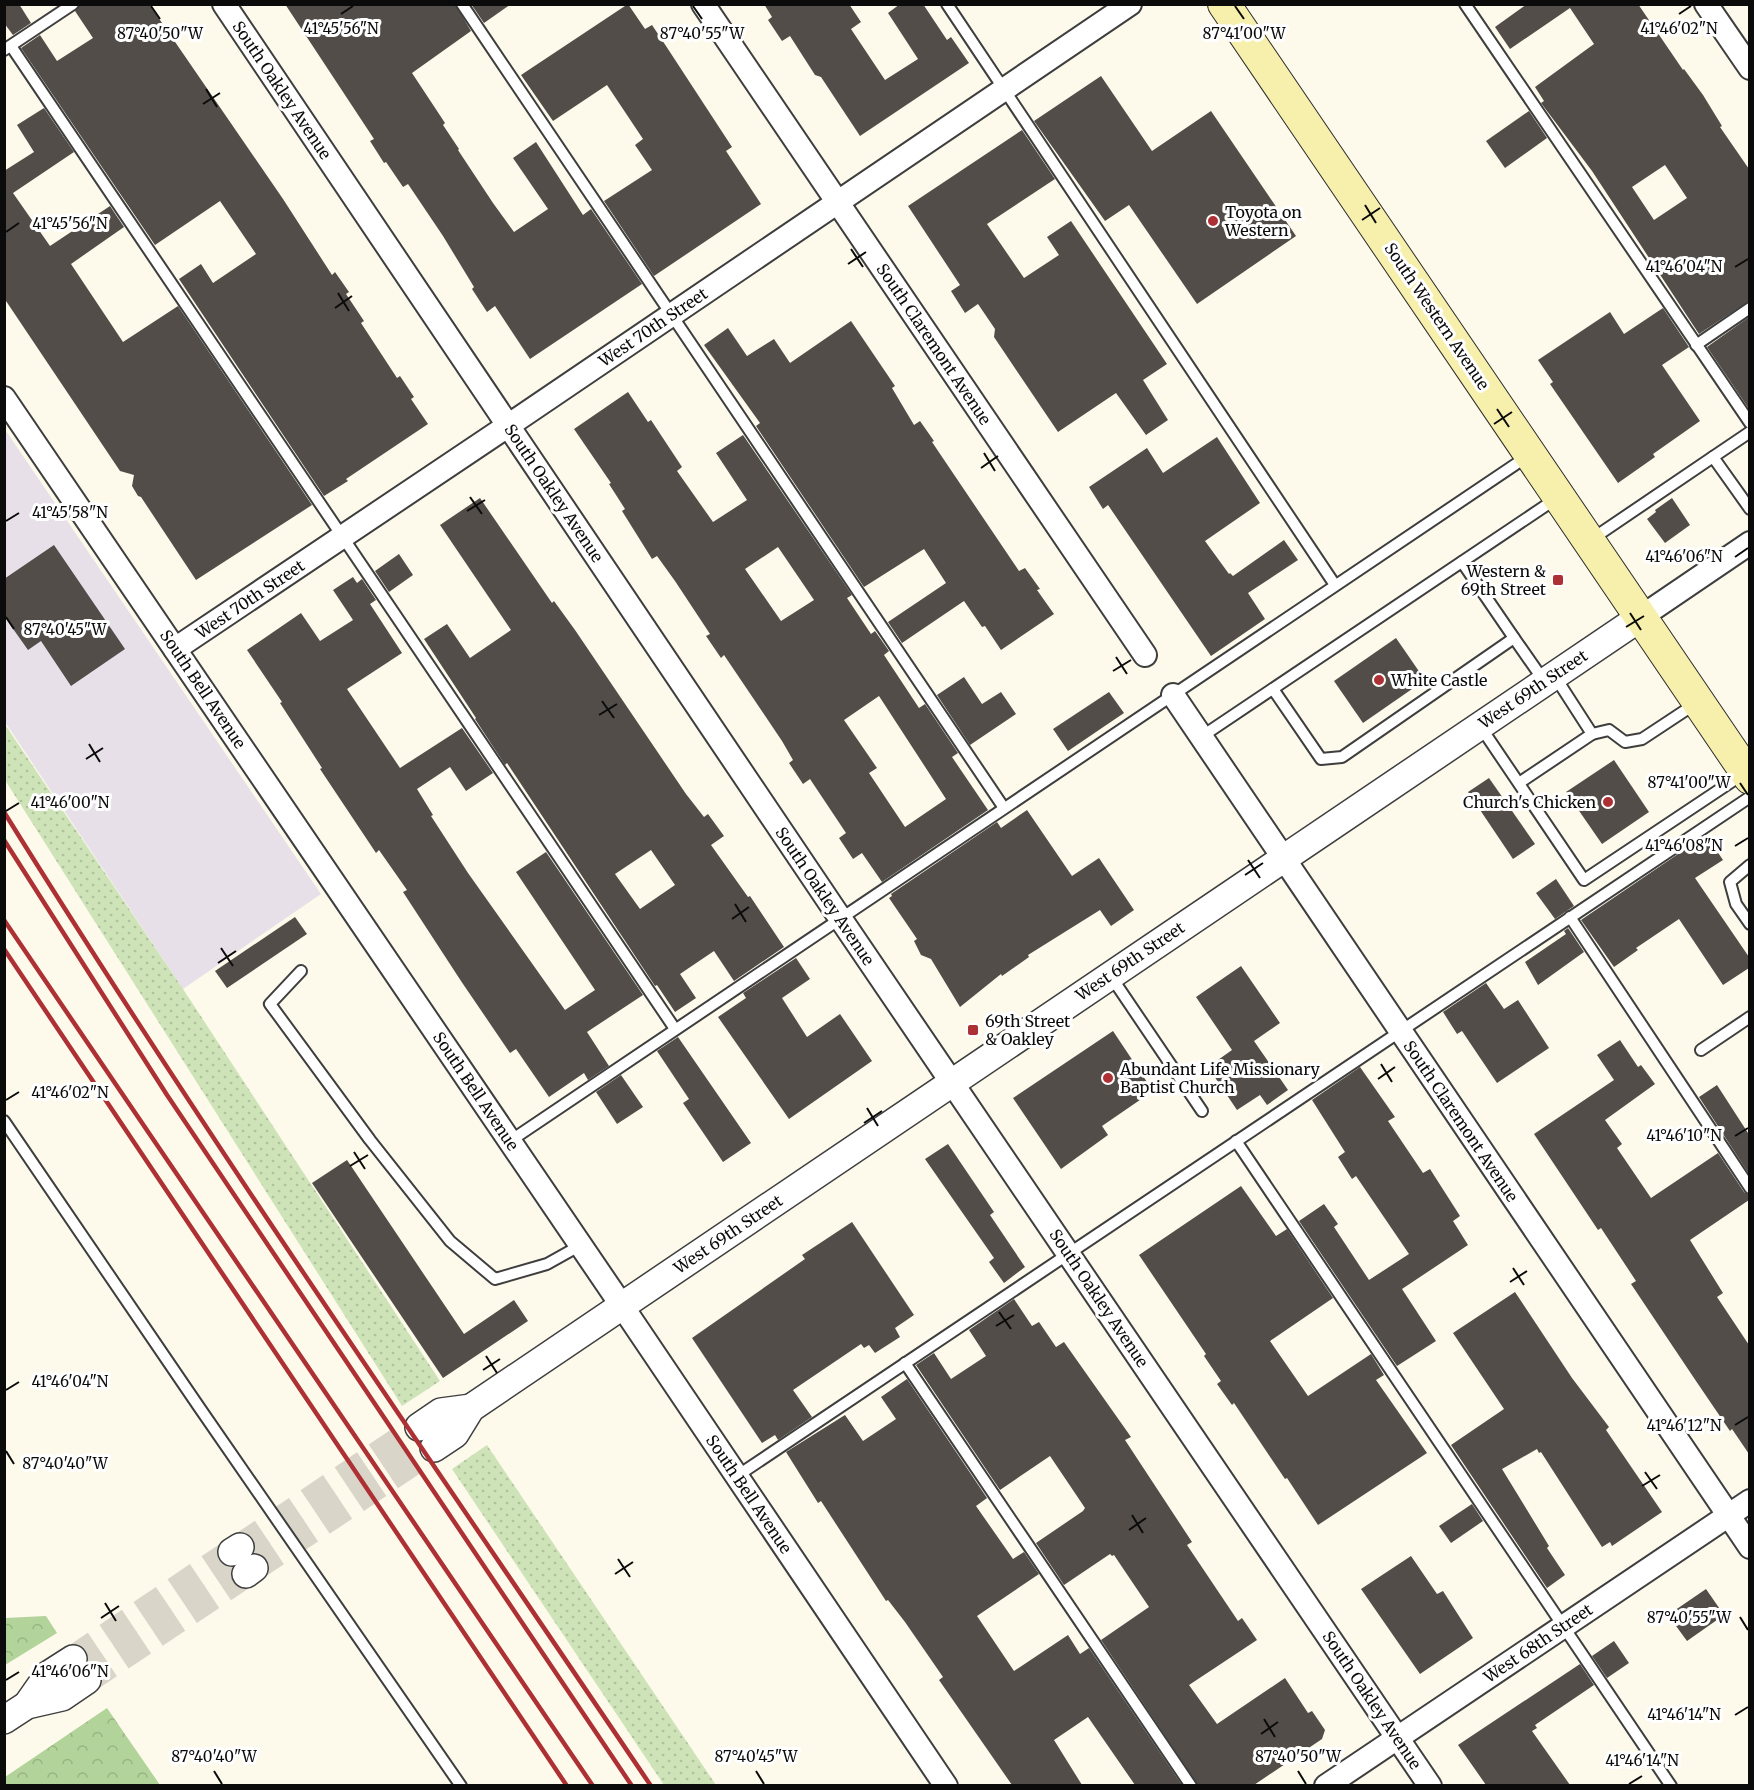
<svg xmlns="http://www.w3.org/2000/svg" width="1754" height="1790" viewBox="0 0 1754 1790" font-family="Merriweather,serif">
<defs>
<pattern id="grass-dots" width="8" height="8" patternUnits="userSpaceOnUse" patternTransform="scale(1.5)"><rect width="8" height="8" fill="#cee4b8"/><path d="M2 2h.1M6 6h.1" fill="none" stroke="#b0c29d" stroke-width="1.8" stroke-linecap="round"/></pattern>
<pattern id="forest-crowns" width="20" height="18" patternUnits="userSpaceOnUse" patternTransform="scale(1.5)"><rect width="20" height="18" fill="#b2d399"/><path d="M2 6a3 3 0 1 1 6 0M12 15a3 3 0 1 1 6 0" fill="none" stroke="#98b482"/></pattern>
</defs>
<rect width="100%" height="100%" fill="#fdfaeb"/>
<!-- industrial -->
<path fill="#e8e0e9" d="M4,428L321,894L183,989L5,722Z"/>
<!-- grass -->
<g fill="url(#grass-dots)">
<path d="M4,723L183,989L440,1381L402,1406L5,780Z"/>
<path d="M487,1445L716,1785H664L452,1469Z"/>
</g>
<!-- forest -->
<g fill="url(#forest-crowns)">
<path d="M46,1616L57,1633L5,1665V1618Z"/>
<path d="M107,1708L160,1785H5V1777Z"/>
</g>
<!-- building -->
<g fill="#524d48" fill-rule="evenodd">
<path d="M4,4H19L31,23L13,35L4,23Z"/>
<path d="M80,4H149L283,199L332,275L335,272L349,292L346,294L364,321L361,323L397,378L400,376L414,397L411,399L428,424L346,479L348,481L324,496L179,279L201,264L213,283L256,254L220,201L155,245L21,48L40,35L57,61L93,38L75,11Z"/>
<path d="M285,4H455L471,31L412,73L445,123L443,125L459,149L458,150L493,203L514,232L548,209L513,158L536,142L583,215L591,209L642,284L530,359L495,306L487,312L472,289L474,287L443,236L408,184L403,187L386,162L384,163L370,141L374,139Z"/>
<path d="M471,4H511L484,23Z"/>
<path d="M628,4L645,29L652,25L666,46L732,147L726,151L761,204L654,276L604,201L652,170L635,145L643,139L607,85L553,121L521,75Z"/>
<path d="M764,4H849L861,22L851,29L885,80L918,59L888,13L900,4H923L947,40L951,37L969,63L860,136L821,77L815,75L790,36L782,41L768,20L772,17Z"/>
<path d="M1527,4H1638L1683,70L1684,69L1703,95L1722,126L1720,127L1749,169V301L1699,334L1592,171L1541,103L1544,101L1535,87L1594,44L1570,8L1510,49L1495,27ZM1665,165L1687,198L1654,220L1632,187Z"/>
<path d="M1101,76L1152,151L1211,111L1296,236L1197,304L1129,205L1105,221L1034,121Z"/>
<path d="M44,108L74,152L13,193L50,246L110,206L124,227L71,264L123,342L178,306L312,505L196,580L141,497L138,496L132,486L134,475L120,471L4,298V171L34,152L17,125Z"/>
<path d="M1529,111L1547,138L1505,168L1486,141Z"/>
<path d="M1022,130L1055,179L987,224L1024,278L1059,255L1047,237L1071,221L1167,364L1143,380L1168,420L1146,435L1116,393L1058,432L994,337L995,329L978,304L965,313L951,291L960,285L908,206Z"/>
<path d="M1663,308L1689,347L1662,365L1700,421L1653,454L1655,457L1618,483L1550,384L1553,382L1538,360L1610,312L1624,334Z"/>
<path d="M1749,317V409L1707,347Z"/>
<path d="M851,321L895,386L892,388L914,425L920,421L934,441L932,442L1019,571L1025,568L1040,589L1037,590L1054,614L1001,650L985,626L982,627L964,601L902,643L888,622L946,583L924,549L864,587L756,426L760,423L704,345L728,328L747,356L774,339L790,363Z"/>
<path d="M628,392L648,422L651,420L682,467L677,471L713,522L747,500L716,453L743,435L852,595L847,598L871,634L875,631L889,651L884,655L919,708L925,704L958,753L952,757L988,810L882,882L862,853L853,859L839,838L846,833L810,779L803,784L789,763L793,760L782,741L724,655L721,658L706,636L710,634L675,581L657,556L652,559L622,511L625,509L609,484L611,483L574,429ZM778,547L814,600L781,621L745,569ZM879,696L946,799L905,827L869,773L877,768L844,720Z"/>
<path d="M1217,437L1260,503L1205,541L1229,574L1230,573L1233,576L1284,540L1298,560L1248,593L1265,619L1211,656L1108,505L1103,509L1089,487L1147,448L1163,473Z"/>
<path d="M480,498L552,603L554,601L575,630L686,794L704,817L708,814L724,836L711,845L748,897L750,896L784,947L734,981L714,951L680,974L696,998L675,1012L657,985L655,986L507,763L505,765L475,719L476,718L424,639L447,624L470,658L511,630L440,525ZM651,850L675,885L640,909L615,874Z"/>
<path d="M1672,498L1690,525L1665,543L1647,519L1656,512L1655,510Z"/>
<path d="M54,545L125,649L71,686L41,641L28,650L4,616V579Z"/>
<path d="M399,554L413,575L389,592L375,571Z"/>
<path d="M353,577L357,583L362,579L376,600L370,604L402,653L347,689L400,768L462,728L493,773L466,791L450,767L417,789L433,815L431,816L468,873L565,1010L595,990L516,872L546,852L643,995L587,1032L609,1066L588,1080L584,1073L549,1097L516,1049L510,1053L461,981L403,892L407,890L379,850L376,853L320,769L322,768L280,703L282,702L247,650L301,613L320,641L353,620L333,590Z"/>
<path d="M1396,638L1425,680L1363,723L1334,681Z"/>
<path d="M964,677L982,704L1001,692L1016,714L970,745L937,695Z"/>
<path d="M1109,692L1124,713L1068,751L1053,729Z"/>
<path d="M1614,760L1649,812L1602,844L1566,792Z"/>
<path d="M1489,778L1535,844L1513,859L1468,792Z"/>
<path d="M1027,810L1072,876L1099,858L1134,910L1111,926L1100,910L1028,955L1029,957L1002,976L1001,974L960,1007L931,959L921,955L914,941L917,939L889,898L892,896L891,894L997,822L1001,828Z"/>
<path d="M1706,835L1723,860L1695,878L1749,957V968L1723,985L1679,919L1636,948L1638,950L1614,967L1581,920Z"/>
<path d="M1556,879L1574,906L1555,919L1536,893Z"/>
<path d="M295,917L307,934L227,988L215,971Z"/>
<path d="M1568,928L1584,952L1538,985L1525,962L1566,934L1564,931Z"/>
<path d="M796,958L810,979L782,998L807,1037L840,1014L872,1061L789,1119L718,1017L746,998L743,993Z"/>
<path d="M1241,966L1280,1023L1254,1041L1288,1090L1267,1105L1260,1095L1237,1110L1208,1067L1232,1050L1196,997Z"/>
<path d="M1486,983L1504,1009L1518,1000L1549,1048L1497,1083L1462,1031L1457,1034L1443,1012Z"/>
<path d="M1113,1031L1153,1091L1102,1126L1108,1135L1061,1169L1013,1098Z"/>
<path d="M678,1037L751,1143L723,1162L683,1103L689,1099L657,1051Z"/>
<path d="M1620,1040L1638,1067L1641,1065L1655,1084L1605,1120L1622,1144L1617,1148L1651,1198L1718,1153L1744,1192L1749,1195V1200L1690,1240L1723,1293L1717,1297L1749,1345V1454L1732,1429L1730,1431L1696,1381L1631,1284L1636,1281L1601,1228L1598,1230L1534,1134L1614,1080L1597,1055Z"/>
<path d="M1360,1067L1395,1117L1388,1121L1423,1173L1430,1169L1460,1216L1453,1221L1468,1245L1402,1289L1436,1341L1397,1366L1299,1221L1324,1204L1338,1224L1334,1227L1369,1280L1409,1254L1356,1176L1352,1179L1338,1157L1345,1152L1312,1100Z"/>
<path d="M621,1075L643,1107L617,1124L596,1092Z"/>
<path d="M1717,1085L1748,1133L1749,1132V1174L1699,1097Z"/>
<path d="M948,1144L994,1212L990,1215L1025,1267L1004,1283L989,1262L994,1258L925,1159Z"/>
<path d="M347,1160L464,1334L514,1300L528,1321L443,1378L312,1183Z"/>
<path d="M1241,1186L1276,1236L1287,1229L1333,1298L1270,1341L1308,1396L1371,1354L1384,1375L1376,1380L1427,1453L1318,1525L1287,1478L1285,1479L1234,1403L1232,1405L1217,1384L1221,1381L1204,1356L1206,1354L1139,1255Z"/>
<path d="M852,1222L914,1315L895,1328L900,1337L875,1353L869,1345L864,1348L861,1344L793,1390L812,1417L778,1440L775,1435L762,1443L692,1338L805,1259L802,1255Z"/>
<path d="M1515,1292L1572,1378L1609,1427L1606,1430L1662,1512L1612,1546L1610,1542L1602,1547L1541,1452L1539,1453L1537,1449L1502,1469L1549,1546L1547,1548L1565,1575L1547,1588L1451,1445L1504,1409L1453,1333Z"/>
<path d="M1014,1299L1032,1326L1039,1322L1056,1347L1064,1342L1131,1437L1125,1440L1192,1542L1187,1545L1238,1621L1242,1618L1257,1640L1189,1685L1217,1724L1285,1678L1308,1713L1312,1711L1325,1730L1322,1739L1254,1785H1198L1101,1640L1149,1607L1114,1555L1112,1556L1110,1554L1064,1585L1036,1543L1083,1511L1085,1508L1050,1456L1000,1490L916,1365L934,1353L951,1379L986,1356L969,1330Z"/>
<path d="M907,1379L987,1498L976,1506L1013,1559L1024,1552L1039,1574L977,1616L1014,1671L1068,1635L1080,1654L1089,1648L1182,1785H1135L1088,1717L1054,1740L1082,1785H1012L939,1680L943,1677L905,1622L888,1600L886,1601L821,1501L818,1503L786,1452L845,1415L863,1441L896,1419L881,1397Z"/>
<path d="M1472,1504L1483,1521L1451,1543L1439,1526Z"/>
<path d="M1411,1556L1437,1594L1443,1591L1473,1638L1420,1674L1361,1589Z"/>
<path d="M1706,1589L1724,1615L1687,1641L1668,1615Z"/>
<path d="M1614,1641L1629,1663L1607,1678L1592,1656Z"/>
<path d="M1580,1664L1594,1685L1535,1725L1537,1728L1532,1731L1570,1785H1486L1458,1745Z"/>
</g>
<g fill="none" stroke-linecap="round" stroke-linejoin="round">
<!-- tertiary-tunnel -->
<g stroke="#d9d6c9" stroke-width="27" stroke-dasharray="27 14" stroke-linecap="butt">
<path d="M240,1547L419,1427"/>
<path d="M254,1568L434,1448"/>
<path d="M73,1659L232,1552"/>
<path d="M87,1680L246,1574"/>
</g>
<!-- service casing -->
<g stroke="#3e3e3e" stroke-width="14">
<g id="service">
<path d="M462,4L1004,808"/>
<path d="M947,4L1335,585"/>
<path d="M1465,4L1750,423"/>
<path d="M11,46L675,1029"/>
<path d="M4,50L73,4"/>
<path d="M1696,345L1750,308"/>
<path d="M1750,432L1713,457L1750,509"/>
<path d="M1592,539L1713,457"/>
<path d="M1462,562L1514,638"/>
<path d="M1554,675L1592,734L1609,730L1625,742L1642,739L1695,704"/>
<path d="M1273,689L1321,759L1342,757L1514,638L1544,681"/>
<path d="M1480,726L1584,880L1743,774"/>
<path d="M1201,737L1557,498"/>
<path d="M1519,783L1592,734"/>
<path d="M1750,865L1730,882L1736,904L1750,924"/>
<path d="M1570,917L1750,1188"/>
<path d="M301,971L270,1004L370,1140L450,1241L495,1279L547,1264L581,1245"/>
<path d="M1110,975L1202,1111"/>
<path d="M1701,1050L1750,1017"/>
<path d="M4,1121L199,1407L461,1786"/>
<path d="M510,1141L1528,456"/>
<path d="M1236,1141L1671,1786"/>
<path d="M905,1363L1191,1786"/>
<path d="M737,1476L1750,797"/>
</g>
</g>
<!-- minor casing -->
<g stroke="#3e3e3e" stroke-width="26">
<g id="minor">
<path d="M224,4L840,918L1430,1786"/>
<path d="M703,4L1145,655"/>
<path d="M1706,4L1750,68"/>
<path d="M4,398L622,1306L946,1786"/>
<path d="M1641,617L1750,543"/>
<path d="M175,649L509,425L1130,4"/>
<path d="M1173,695L1750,1547"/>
<path d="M1326,1786L1750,1501"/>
</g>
</g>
<!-- tertiary casing -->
<g stroke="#3e3e3e" stroke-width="30">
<g id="tertiary">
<path d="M419,1427L441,1412L471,1408"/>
<path d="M434,1448L455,1434L471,1408L1641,617"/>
<path d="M232,1552L240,1547"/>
<path d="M246,1574L254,1568"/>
<path d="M27,1705L48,1675L73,1659"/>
<path d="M4,1720L27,1705L62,1697L87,1680"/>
</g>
</g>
<!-- secondary casing -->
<g stroke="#2d2d2d" stroke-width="34">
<path id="secondary" d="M1224,4L1750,778"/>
</g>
<!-- service -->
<use href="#service" stroke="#fff" stroke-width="10"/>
<!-- minor -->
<use href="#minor" stroke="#fff" stroke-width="22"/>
<!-- tertiary -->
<use href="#tertiary" stroke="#fff" stroke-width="27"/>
<!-- secondary -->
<use href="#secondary" stroke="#f7f0ac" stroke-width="32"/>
<!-- rail -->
<g stroke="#ad3134" stroke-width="4.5">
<path d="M4,812C210,1143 433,1463 651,1786"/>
<path d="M4,840L167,1095L632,1786"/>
<path d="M4,920L593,1786"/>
<path d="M4,949L567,1786"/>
</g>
</g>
<!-- ticks -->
<path fill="none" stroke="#0b0b0b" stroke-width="2" d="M151,6L160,19M693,6L702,19M1235,6L1244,19M341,14L353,6M1679,14L1691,6M206,89L217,107M203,104L220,93M1365,205L1376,223M1362,220L1380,208M6,232L19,223M851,249L863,267M848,264L866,252M1735,267L1748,259M338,293L349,311M335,308L352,296M1497,409L1509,427M1494,424L1512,412M984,453L995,471M981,468L998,456M470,497L482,514M467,511L485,500M6,521L19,513M1735,557L1748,548M1630,613L1641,630M6,617L14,629M1626,627L1644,616M1116,657L1127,674M1113,671L1131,660M602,701L614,718M599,715L617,704M89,744L100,762M86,759L103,748M1740,783L1748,795M6,811L19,803M1735,846L1748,838M1248,860L1260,878M1245,875L1263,863M735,904L746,922M732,919L749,907M221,948L233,966M218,963L236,951M1381,1064L1392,1082M1378,1079L1395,1067M6,1100L19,1092M867,1108L878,1126M864,1123L882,1111M1735,1136L1748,1128M354,1152L365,1169M350,1166L368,1155M1513,1268L1524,1285M1510,1282L1527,1271M999,1312L1011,1329M996,1326L1014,1315M486,1356L497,1373M483,1370L500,1359M6,1390L19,1382M1735,1425L1748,1417M6,1451L14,1464M1645,1472L1657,1489M1642,1486L1660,1475M1132,1515L1143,1533M1129,1530L1146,1518M618,1559L630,1577M615,1574L633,1562M105,1603L116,1621M1740,1617L1748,1630M101,1618L119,1606M6,1680L19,1672M1735,1715L1748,1707M1264,1719L1275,1737M1261,1734L1278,1722M214,1771L222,1784M756,1771L764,1784M1298,1771L1306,1784M1629,1784L1642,1776"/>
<!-- markers -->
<g fill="#ad3134" stroke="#fff" stroke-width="2">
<circle cx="1213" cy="221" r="6"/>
<rect x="1552" y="574" width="12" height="12" rx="3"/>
<circle cx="1379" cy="680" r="6"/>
<circle cx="1608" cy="802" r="6"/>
<rect x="967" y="1024" width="12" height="12" rx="3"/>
<circle cx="1108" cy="1078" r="6"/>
</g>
<g text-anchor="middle" stroke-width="6" stroke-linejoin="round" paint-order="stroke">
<!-- street labels -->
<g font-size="16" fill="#0b0b0b" stroke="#fff">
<text transform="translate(282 90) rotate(56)" y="6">South Oakley Avenue</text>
<text transform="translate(1437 316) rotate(56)" y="6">South Western Avenue</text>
<text transform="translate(653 327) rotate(-34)" y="6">West 70th Street</text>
<text transform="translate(934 344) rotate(56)" y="6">South Claremont Avenue</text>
<text transform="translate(554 493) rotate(56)" y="6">South Oakley Avenue</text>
<text transform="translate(250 599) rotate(-34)" y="6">West 70th Street</text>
<text transform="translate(203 689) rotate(56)" y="6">South Bell Avenue</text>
<text transform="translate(1533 689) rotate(-34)" y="6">West 69th Street</text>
<text transform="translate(825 896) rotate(56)" y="6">South Oakley Avenue</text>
<text transform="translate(1130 961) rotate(-34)" y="6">West 69th Street</text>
<text transform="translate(476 1091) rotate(56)" y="6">South Bell Avenue</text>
<text transform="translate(1461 1121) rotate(56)" y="6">South Claremont Avenue</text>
<text transform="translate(728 1234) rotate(-34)" y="6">West 69th Street</text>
<text transform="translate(1099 1298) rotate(56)" y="6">South Oakley Avenue</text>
<text transform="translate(749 1494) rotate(56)" y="6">South Bell Avenue</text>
<text transform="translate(1538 1643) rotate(-34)" y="6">West 68th Street</text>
<text transform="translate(1372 1700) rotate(56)" y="6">South Oakley Avenue</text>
</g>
<!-- poi labels -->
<g font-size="16" fill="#0b0b0b" stroke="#fff" text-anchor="start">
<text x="1225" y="218">Toyota on<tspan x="1225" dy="18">Western</tspan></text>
<text x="1546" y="577" text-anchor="end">Western &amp;<tspan x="1546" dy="18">69th Street</tspan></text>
<text x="1391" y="686">White Castle</text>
<text x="1596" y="808" text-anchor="end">Church's Chicken</text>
<text x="985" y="1027">69th Street<tspan x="985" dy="18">&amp; Oakley</tspan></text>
<text x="1120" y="1075">Abundant Life Missionary<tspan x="1120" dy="18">Baptist Church</tspan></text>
</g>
</g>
<g font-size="15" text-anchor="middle" fill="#0b0b0b" stroke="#fff" stroke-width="6" stroke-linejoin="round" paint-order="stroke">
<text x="341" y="34">41°45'56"N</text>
<text x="1679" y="34">41°46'02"N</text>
<text x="160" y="39">87°40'50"W</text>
<text x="702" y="39">87°40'55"W</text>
<text x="1244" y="39">87°41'00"W</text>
<text x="70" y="229">41°45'56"N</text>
<text x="1684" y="272">41°46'04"N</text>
<text x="70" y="518">41°45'58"N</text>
<text x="1684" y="562">41°46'06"N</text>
<text x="65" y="635">87°40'45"W</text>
<text x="1689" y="788">87°41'00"W</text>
<text x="70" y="808">41°46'00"N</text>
<text x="1684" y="851">41°46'08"N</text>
<text x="70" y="1098">41°46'02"N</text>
<text x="1684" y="1141">41°46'10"N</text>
<text x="70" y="1387">41°46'04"N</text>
<text x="1684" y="1431">41°46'12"N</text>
<text x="65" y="1469">87°40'40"W</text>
<text x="1689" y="1623">87°40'55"W</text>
<text x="70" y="1677">41°46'06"N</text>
<text x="1684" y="1720">41°46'14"N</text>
<text x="214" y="1762">87°40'40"W</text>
<text x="756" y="1762">87°40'45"W</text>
<text x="1298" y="1762">87°40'50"W</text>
<text x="1642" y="1766">41°46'14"N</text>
</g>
<!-- border -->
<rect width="1754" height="1790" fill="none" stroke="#0b0b0b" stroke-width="12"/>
</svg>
